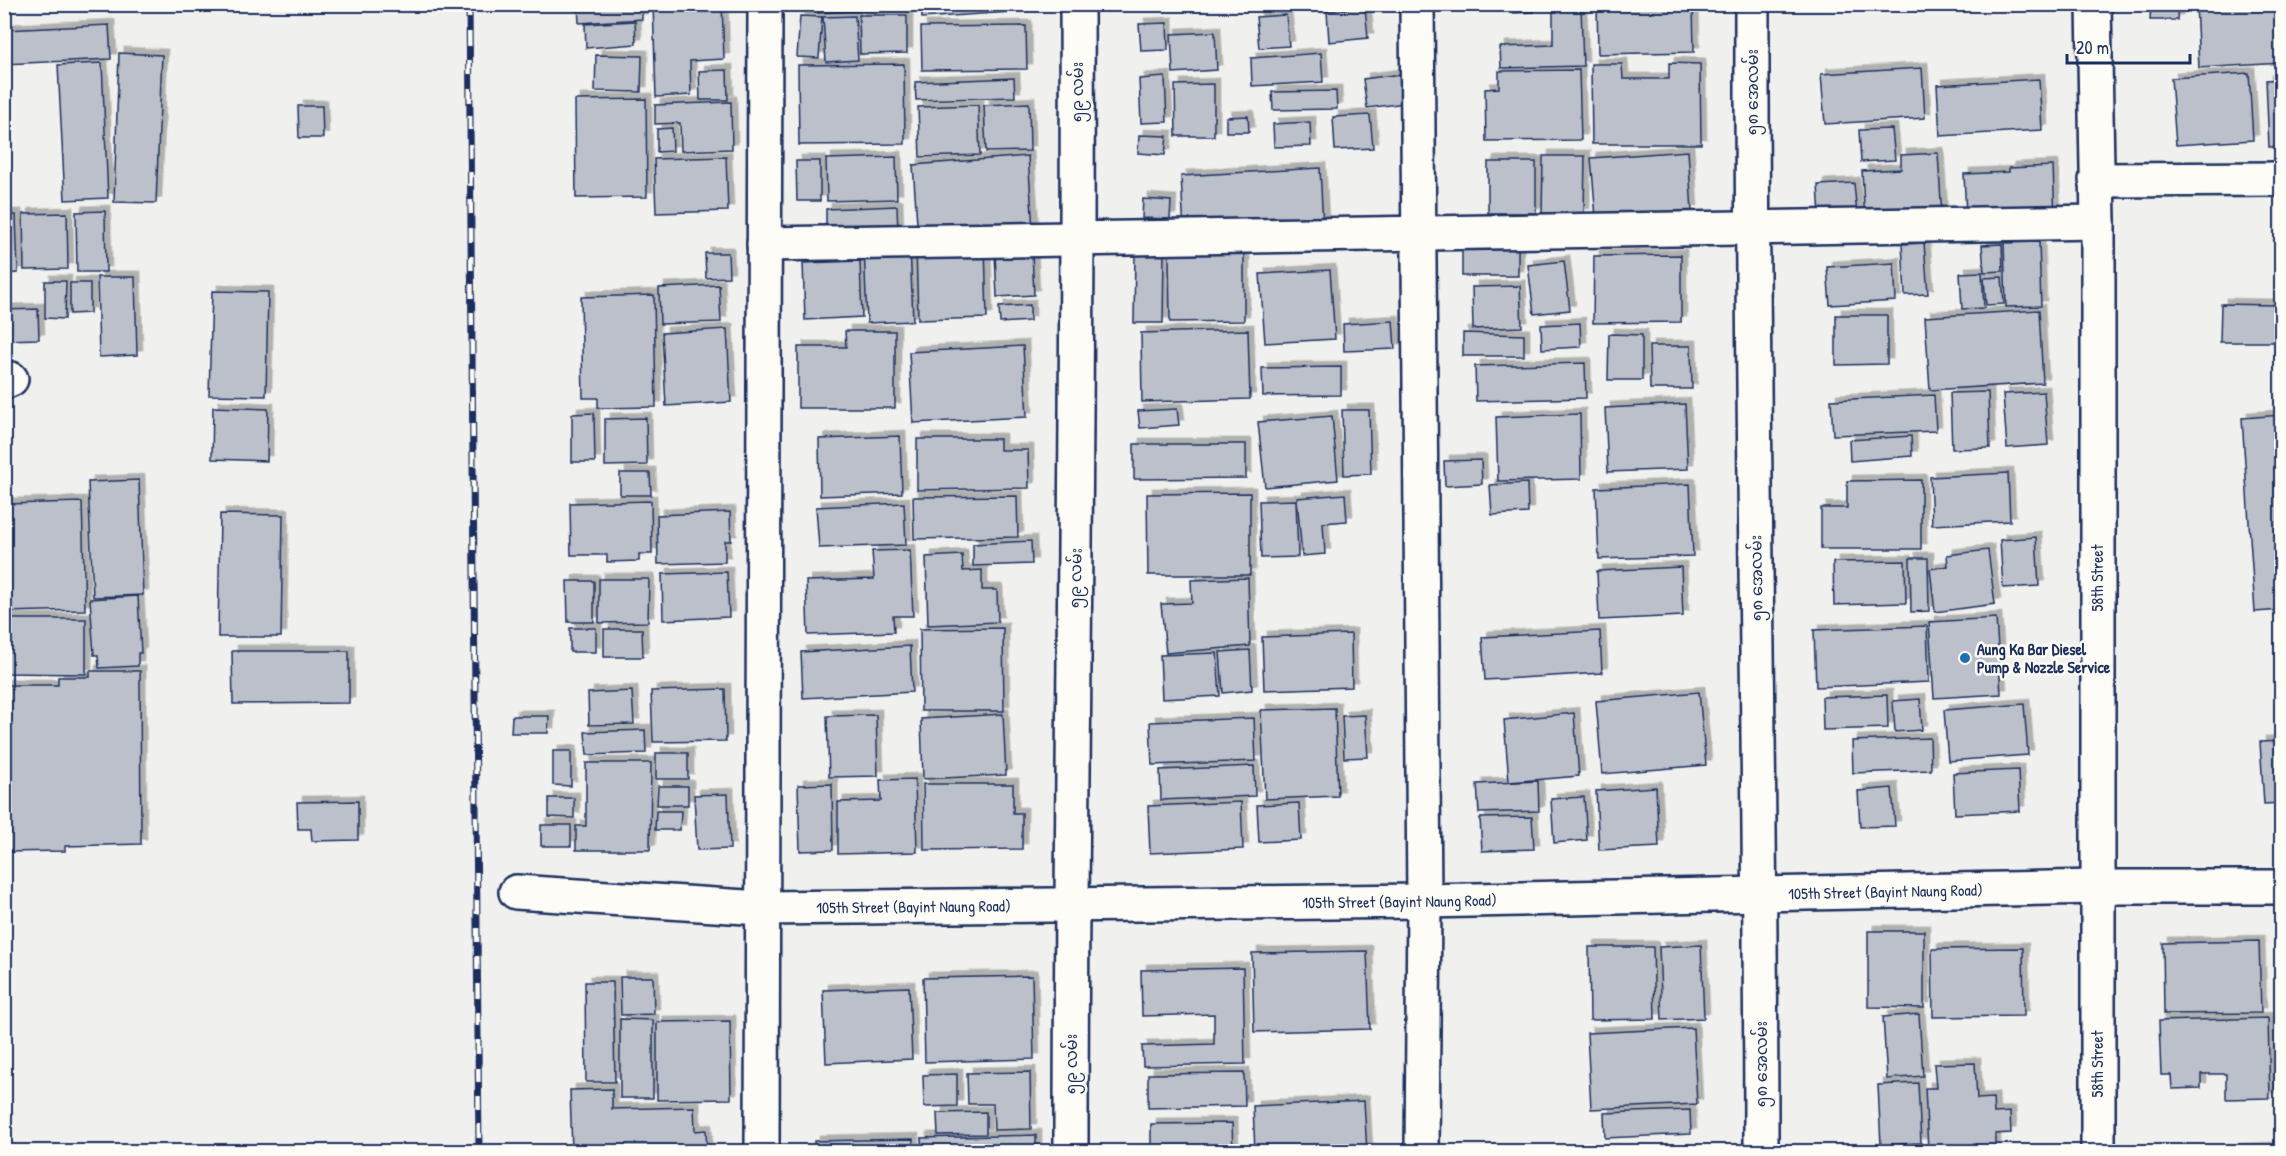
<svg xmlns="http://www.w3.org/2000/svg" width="2286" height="1156" viewBox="0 0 2286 1156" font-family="'Patrick Hand','Noto Sans Myanmar',sans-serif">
<defs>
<filter id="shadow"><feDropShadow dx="5.5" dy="-5.5" stdDeviation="0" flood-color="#0004"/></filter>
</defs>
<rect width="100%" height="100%" fill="#f0f0ee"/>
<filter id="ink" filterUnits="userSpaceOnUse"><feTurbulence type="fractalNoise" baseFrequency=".0167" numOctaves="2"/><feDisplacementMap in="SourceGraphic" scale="12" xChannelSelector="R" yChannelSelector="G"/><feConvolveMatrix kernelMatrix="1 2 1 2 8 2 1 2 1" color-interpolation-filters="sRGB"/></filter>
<g filter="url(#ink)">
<!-- building -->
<g fill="#bbc0ca" stroke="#1b2f5e" stroke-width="1.5" filter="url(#shadow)">
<path d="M578,4H642V19L579,23Z"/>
<path d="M653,4H722L724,59L690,61L691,95L656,97Z"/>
<path d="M817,4H885V9L818,13Z"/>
<path d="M921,4H1025V11L922,18Z"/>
<path d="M1512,4H1534V12L1513,13Z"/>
<path d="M1597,4H1693L1694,52L1598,54Z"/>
<path d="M2151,4H2178L2177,20H2150Z"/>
<path d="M2196,4H2282V63L2199,68Z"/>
<path d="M1581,6L1583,66L1501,68L1500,47L1553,45V8Z"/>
<path d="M1365,7L1368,38L1329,42L1327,11Z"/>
<path d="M859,15H907V53L860,54Z"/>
<path d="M1286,15L1289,46L1259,48L1256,17Z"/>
<path d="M800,16L822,17L819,58L797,57Z"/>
<path d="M855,16L858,60L826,62L823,17Z"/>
<path d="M635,21L636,44L586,48L585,24Z"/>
<path d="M1167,23L1168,50L1141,51L1139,24Z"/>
<path d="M109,25L111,59L4,64V30Z"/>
<path d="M1026,26L1027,69L922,70L921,27Z"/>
<path d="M1215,32L1217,70L1173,73L1171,34Z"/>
<path d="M119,53L162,55L156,203L114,202Z"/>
<path d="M1321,53L1323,82L1252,86L1251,58Z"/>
<path d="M596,55L642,56L641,92L595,91Z"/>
<path d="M102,63L108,198L65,200L58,65Z"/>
<path d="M1669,63L1700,64L1701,144H1592L1591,64H1622L1623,79H1669Z"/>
<path d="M904,64L905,144L799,145L798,65Z"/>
<path d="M1922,68L1925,118L1825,124L1821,74Z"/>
<path d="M727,70L728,100H700L699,71Z"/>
<path d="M1579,70L1581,140L1486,141L1485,89L1499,88V71Z"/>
<path d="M2249,73L2253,140L2176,145L2171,78Z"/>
<path d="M1401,74L1405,103L1367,108L1363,79Z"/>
<path d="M1165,77L1167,122L1141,123L1139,79Z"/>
<path d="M1014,78L1015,97L916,100L915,82Z"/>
<path d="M2039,79L2042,130L1940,136L1937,85Z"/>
<path d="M2282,79V147H2269L2266,80Z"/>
<path d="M1214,84V136H1176L1175,85Z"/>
<path d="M1336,91L1337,109L1273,110L1272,92Z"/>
<path d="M646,99L647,197L576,198L575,100Z"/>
<path d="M731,102L732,149L681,151L680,123L655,124V105Z"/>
<path d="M1029,103L1030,151L986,152L984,105Z"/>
<path d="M978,105L980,155L920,157L918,107Z"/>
<path d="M298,106H322L323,138H299Z"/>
<path d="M1370,115L1373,148L1335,150L1333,117Z"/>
<path d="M1248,116L1249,132H1226V117Z"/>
<path d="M1310,122L1311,146L1274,147L1273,124Z"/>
<path d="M672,128L673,151L657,152V129Z"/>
<path d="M1892,129L1895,160L1861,162L1859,130Z"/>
<path d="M1139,135L1167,136L1165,155L1138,153Z"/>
<path d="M1688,151L1692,211L1596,218L1591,158Z"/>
<path d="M1938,153L1942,218L1865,222L1862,171L1901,169V155Z"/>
<path d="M1028,156L1033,229L918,238L913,165Z"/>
<path d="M1543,156H1585L1584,214L1542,213Z"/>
<path d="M726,157L728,211L656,213L654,159Z"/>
<path d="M896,157L897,199L827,201L826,159Z"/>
<path d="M796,161H820V201H797Z"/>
<rect x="1488" y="162" width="48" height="51"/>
<path d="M2053,166L2055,220L1966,215L1964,174L2009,172V168Z"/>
<path d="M1320,168L1323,226L1184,233L1181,176Z"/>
<path d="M1854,183L1857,214L1820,216L1818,185Z"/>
<path d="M1143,199L1171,201L1170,219L1142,218Z"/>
<path d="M897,206L898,233L826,234V209Z"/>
<path d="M105,211L106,272H77L76,212Z"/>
<path d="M67,213L68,269L24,270L23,214Z"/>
<path d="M4,215H16L18,273L4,274Z"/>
<path d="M2039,242L2041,306L2006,307L2004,243Z"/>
<path d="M1924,243L1928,294L1905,295L1902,244Z"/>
<path d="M910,244L913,321L867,323L864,247Z"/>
<path d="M2002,244L2003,271L1984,272L1982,245Z"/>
<path d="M985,245L987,318L918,320L916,247Z"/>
<path d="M1518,247V276H1462V248Z"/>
<path d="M1032,252L1034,295L997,297L995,254Z"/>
<path d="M705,253H728L729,277L706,278Z"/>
<path d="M1135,253L1164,254L1163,323H1134Z"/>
<path d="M1169,254H1244V321L1170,322Z"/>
<path d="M1681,255V322L1593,323L1594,256Z"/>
<path d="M860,261L862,317L805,320L803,263Z"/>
<path d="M1564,261L1570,310L1534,314L1528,265Z"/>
<path d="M1894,263L1896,301L1830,305L1827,267Z"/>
<path d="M1330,270L1335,339L1265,343L1260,274Z"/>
<path d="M1982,272L1984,308L1962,309L1960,273Z"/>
<path d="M97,277H135L137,355L99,357Z"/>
<path d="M2002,277L2004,304L1986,305L1984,278Z"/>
<path d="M45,281H66L65,319L45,318Z"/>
<path d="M70,283H90V313L70,314Z"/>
<path d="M719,285L721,322L660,324L659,288Z"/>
<path d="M1520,286L1522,327L1473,329L1472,287Z"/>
<path d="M212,291L268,292L266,396L209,395Z"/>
<path d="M654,295L656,407L598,408V398H583L581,297Z"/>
<path d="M2221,304L2274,305V342H2220Z"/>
<path d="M1030,305V321L1000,323L999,307Z"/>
<path d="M38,309L39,339L4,340V310Z"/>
<path d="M2039,310L2043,383L1930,390L1925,317Z"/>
<path d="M1836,315H1887V364L1836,365Z"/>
<path d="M1393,321L1395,349L1344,351L1343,324Z"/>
<path d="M1580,323L1581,347L1542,349L1541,325Z"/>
<path d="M727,329L731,402L666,406L662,333Z"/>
<path d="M1248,330L1250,399L1142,402L1141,333Z"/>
<path d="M845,331H895V408H798V347H846Z"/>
<path d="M1463,333L1524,335V356H1463Z"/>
<path d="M1609,334L1642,335V380H1608Z"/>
<path d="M1023,346L1027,417L913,423L909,352Z"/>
<path d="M1649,346H1691L1692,389H1650Z"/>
<path d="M1585,363L1586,398L1476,401L1475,366Z"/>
<path d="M1341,367V395L1263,396L1262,368Z"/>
<path d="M1988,392L1990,448L1952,449L1950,393Z"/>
<path d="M2044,392L2048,445L2007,448L2003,394Z"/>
<path d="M1934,395L1936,431L1833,435L1831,400Z"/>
<path d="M1685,404L1688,469L1608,472L1605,408Z"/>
<path d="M213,407L268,409L267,461L212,459Z"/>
<path d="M1177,409L1179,425L1140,428L1138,411Z"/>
<path d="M1342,410H1369L1371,474L1344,475Z"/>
<path d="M594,413L595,462H572V414Z"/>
<path d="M1580,414L1581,479L1498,481L1496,417Z"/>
<path d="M2282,415V610L2255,612L2242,418Z"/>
<path d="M1332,416L1338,480L1265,487L1258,422Z"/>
<path d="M646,418L647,465L605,466V419Z"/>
<path d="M900,436L902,493L820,496L819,439Z"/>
<path d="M1911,436L1912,456L1850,461L1849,440Z"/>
<path d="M917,439H1000V450H1028L1029,488L917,490Z"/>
<path d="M1134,444H1246V478L1134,479Z"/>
<path d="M1481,460L1482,484L1445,486L1444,461Z"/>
<path d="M620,473H650L651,495H620Z"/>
<path d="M2008,473L2010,521L1932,525L1930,477Z"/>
<path d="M139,480L143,595L93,597L88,482Z"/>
<path d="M1921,480V549H1821V508H1847V481Z"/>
<path d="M1527,483L1528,513L1492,515L1490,485Z"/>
<path d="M1690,484L1693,556L1599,559L1596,488Z"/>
<path d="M1250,493V575H1148L1147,494Z"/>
<path d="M1345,494L1347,521L1323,523L1325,554L1302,556L1297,498Z"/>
<path d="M1017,496L1018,537L914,539L913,497Z"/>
<path d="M1296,500L1298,557L1261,558L1259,501Z"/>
<path d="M651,501L652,554H639V561L607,562V555H571L570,503Z"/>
<path d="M82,502L85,610L4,612V504Z"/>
<path d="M904,503L906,545L819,548L816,507Z"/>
<path d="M730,512L731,541H725V562L658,564L657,515Z"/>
<path d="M220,514L283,515L281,637H218Z"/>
<path d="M2036,537L2039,586L2003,588L2000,540Z"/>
<path d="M1031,541L1032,564L973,566V544Z"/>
<path d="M910,550L913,616H893L894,632L808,635L806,581L874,579L872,551Z"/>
<path d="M1988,550L1995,604L1935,612L1930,569L1948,566L1947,555Z"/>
<path d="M962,555L963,571L982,570V590H997L998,622L928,625L926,557Z"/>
<path d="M1910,558H1928L1929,611L1911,612Z"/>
<path d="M1905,561L1906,603L1834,605L1833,562Z"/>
<path d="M1681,567L1683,616L1599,620L1597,571Z"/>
<path d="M727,572L729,617L663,620L662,574Z"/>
<path d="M1248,578L1250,646L1166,653L1161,604L1192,603L1191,580Z"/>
<path d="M599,579H649L648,622L599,623Z"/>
<path d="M567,581H594V622H568Z"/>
<path d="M138,596L141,653H138V666L99,668L98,655H94L90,599Z"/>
<path d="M1996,618L2001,694L1934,698L1929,622Z"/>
<path d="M4,619H86V674L4,673Z"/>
<path d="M1927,626L1929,682L1816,687L1814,630Z"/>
<rect x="570" y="628" width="26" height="24"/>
<path d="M1003,628L1004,711H921L920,629Z"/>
<path d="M604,629H642L643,657H604Z"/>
<path d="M1600,631L1602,673L1485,680L1482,637Z"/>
<path d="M1351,634L1352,687L1264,690L1262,637Z"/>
<path d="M910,646L912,692L803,698L801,652Z"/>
<path d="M1250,650L1252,690L1223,693L1220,652Z"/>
<path d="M232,651H349V703L233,704Z"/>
<path d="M1217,653L1220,696L1162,699L1160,655Z"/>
<path d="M90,671H140L141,844L65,846V851L4,852V685H58V677H90Z"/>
<path d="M725,689L726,741L653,742L651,691Z"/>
<path d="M632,691L634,724L589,725L588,693Z"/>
<path d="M1699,692L1706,765L1602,774L1596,701Z"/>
<path d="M1887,695L1888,728L1823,730L1822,697Z"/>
<path d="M1920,699L1922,730L1895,732L1893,701Z"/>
<path d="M2024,704L2028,755L1948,761L1944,710Z"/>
<path d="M1335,708L1338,796L1265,799L1261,710Z"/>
<path d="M1574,713L1579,776L1509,782L1504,720Z"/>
<path d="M1003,714L1006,775L923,779L921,719Z"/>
<path d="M876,715L878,776L829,777L827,716Z"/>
<path d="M1365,715L1368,757L1344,758L1342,716Z"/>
<path d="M512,716H549L548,733H511Z"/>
<path d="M1254,718L1256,761L1152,765L1150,722Z"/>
<path d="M645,730L646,753L587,755L585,732Z"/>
<path d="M1930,738L1931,770L1853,773L1852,741Z"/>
<path d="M2282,741V803L2264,804L2260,742Z"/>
<path d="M553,751H571V786L553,785Z"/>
<rect x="656" y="753" width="32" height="26"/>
<path d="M586,763H651L650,850H576V826H586Z"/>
<path d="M1254,766L1255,796L1161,800L1160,770Z"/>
<path d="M2018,770L2020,811L1955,814L1953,773Z"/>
<path d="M915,779L917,852L838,854V802L881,801L880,780Z"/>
<path d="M1538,781L1539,811L1479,813L1477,784Z"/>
<path d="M832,784L833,850L800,851L798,785Z"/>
<path d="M923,784H1013V813H1022V849L924,850Z"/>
<path d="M658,786H688V805H657Z"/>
<path d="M1656,787L1659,847L1599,850L1596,791Z"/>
<path d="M1892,788L1895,826L1860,827L1858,791Z"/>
<path d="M728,794L730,849L697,850L694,795Z"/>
<path d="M1584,797L1587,840L1554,843L1551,799Z"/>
<path d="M549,798H574V818L549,817Z"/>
<path d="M358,801V840L312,841L311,829H298L297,802Z"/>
<path d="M1241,802L1243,849L1150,853L1148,806Z"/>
<path d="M1299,803L1301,840L1259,842L1257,805Z"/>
<path d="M656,811H681L680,830H655Z"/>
<path d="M1532,817L1534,849L1482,851L1480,818Z"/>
<rect x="541" y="825" width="30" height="21"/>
<path d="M1868,931H1924V1008L1868,1007Z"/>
<path d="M2275,935H2282V1018H2276Z"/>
<path d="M2259,941L2261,1013L2164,1014L2163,943Z"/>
<path d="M1701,945L1704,1018L1662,1020L1659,947Z"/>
<path d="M1589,947H1653L1655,1019L1590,1020Z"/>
<path d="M2023,948L2024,1016L1933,1017L1932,949Z"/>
<path d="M1367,951L1370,1029L1254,1032L1252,953Z"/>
<path d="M1243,968L1245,1064L1143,1066L1142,1046L1214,1044V1014L1142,1016L1141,970Z"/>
<path d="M1032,976L1034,1059L925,1062L923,978Z"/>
<path d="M620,977H653L654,1014L621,1015Z"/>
<path d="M585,982H613L615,1082H586Z"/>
<path d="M909,987L912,1059L826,1063L823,990Z"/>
<path d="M1919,1014L1923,1076L1887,1079L1883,1017Z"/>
<path d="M2268,1018L2270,1098L2226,1099V1074H2201V1088L2172,1089L2171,1075H2161L2159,1021Z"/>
<path d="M620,1019L653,1020V1098H620Z"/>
<path d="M730,1021L731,1099L657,1100V1022Z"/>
<path d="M1693,1028L1697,1104L1591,1109L1587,1033Z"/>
<path d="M1975,1063L1977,1099L1993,1098L1994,1113L2010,1112L2011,1133L1995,1134V1148L1928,1151L1925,1088H1936L1934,1064Z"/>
<path d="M1030,1072L1031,1129L994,1130L993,1104H968L967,1073Z"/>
<path d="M1244,1073L1245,1106L1148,1108V1074Z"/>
<path d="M957,1074V1106L924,1107L923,1075Z"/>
<path d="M1918,1083L1921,1143L1881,1145L1878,1085Z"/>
<path d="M612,1089V1109L694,1107L695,1131L706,1130L707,1152H572L570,1090Z"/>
<path d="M1364,1101L1367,1152H1255L1253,1106Z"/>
<path d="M1690,1110L1691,1134L1605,1138L1604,1113Z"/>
<path d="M986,1112V1134L938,1135L937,1113Z"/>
<path d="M1232,1123L1233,1152H1151V1124Z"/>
<path d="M1036,1135V1152H922L921,1138Z"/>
<path d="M913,1139V1152H814V1141Z"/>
<path d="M2266,1148V1152H2183Z"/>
</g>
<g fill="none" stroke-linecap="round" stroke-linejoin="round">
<!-- street casing -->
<g stroke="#1b2f5e" stroke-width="38">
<g id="street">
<path d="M1417,4L1424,901L1422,1152"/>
<path d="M1752,4C1751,387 1761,769 1761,1152"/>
<path d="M2094,4L2098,222V1152"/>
<path d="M2096,180L2282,179"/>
<path d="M764,244L2098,222"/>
<path d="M4,382L11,379"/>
<path id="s1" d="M516,892L761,908L1424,901L2097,887H2282"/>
<path d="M762,1152L765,4"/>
<path d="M1071,1152C1071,769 1079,387 1077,4"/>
</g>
</g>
<!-- street -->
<use href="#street" stroke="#fdfcf7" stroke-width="33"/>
<!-- rail casing -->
<g stroke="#1b2f5e" stroke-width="7">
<path id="rail" d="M469,4L479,1152"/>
</g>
<!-- rail -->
<use href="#rail" stroke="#fdfcf7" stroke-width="4.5" stroke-dasharray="14" stroke-linecap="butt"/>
</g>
</g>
<!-- markers -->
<circle fill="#1f6fb2" stroke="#fdfcf7" stroke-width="2" cx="1965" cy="658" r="6"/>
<g text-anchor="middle" stroke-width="5" stroke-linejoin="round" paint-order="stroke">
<!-- street labels -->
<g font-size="16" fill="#1b2f5e" stroke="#fdfcf7">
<text transform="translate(1077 92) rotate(-90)" y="6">၅၉ လမ်း</text>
<text transform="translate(1752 92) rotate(-90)" y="6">၅၈ အေလမ်း</text>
<text transform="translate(1075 578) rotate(-89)" y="6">၅၉ လမ်း</text>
<text transform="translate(1756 578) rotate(-91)" y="6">၅၈ အေလမ်း</text>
<text transform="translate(2097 578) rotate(-90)" y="6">58th Street</text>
<text dy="6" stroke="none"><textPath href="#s1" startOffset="1370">105th Street (Bayint Naung Road)</textPath></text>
<text dy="6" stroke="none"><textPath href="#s1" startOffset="884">105th Street (Bayint Naung Road)</textPath></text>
<text dy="6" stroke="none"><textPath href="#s1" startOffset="398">105th Street (Bayint Naung Road)</textPath></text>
<text transform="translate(1071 1064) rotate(-90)" y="6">၅၉ လမ်း</text>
<text transform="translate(1761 1064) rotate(-90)" y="6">၅၈ အေလမ်း</text>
<text transform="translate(2097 1064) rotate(-90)" y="6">58th Street</text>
</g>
<!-- poi labels -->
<g font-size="16" font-weight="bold" fill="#1b2f5e" stroke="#fdfcf7" text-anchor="start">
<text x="1977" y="655">Aung Ka Bar Diesel<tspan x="1977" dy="18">Pump &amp; Nozzle Service</tspan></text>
</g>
</g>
<!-- margin -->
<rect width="2286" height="1156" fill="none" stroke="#fdfcf7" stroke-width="24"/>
<rect x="12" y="12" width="2262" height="1132" fill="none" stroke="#1b2f5e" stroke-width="2" filter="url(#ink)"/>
<!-- scale -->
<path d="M2067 54v9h123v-9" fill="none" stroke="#1b2f5e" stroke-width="3"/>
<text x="2076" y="54" font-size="18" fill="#1b2f5e" stroke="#fdfcf7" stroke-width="4.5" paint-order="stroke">20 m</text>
</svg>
